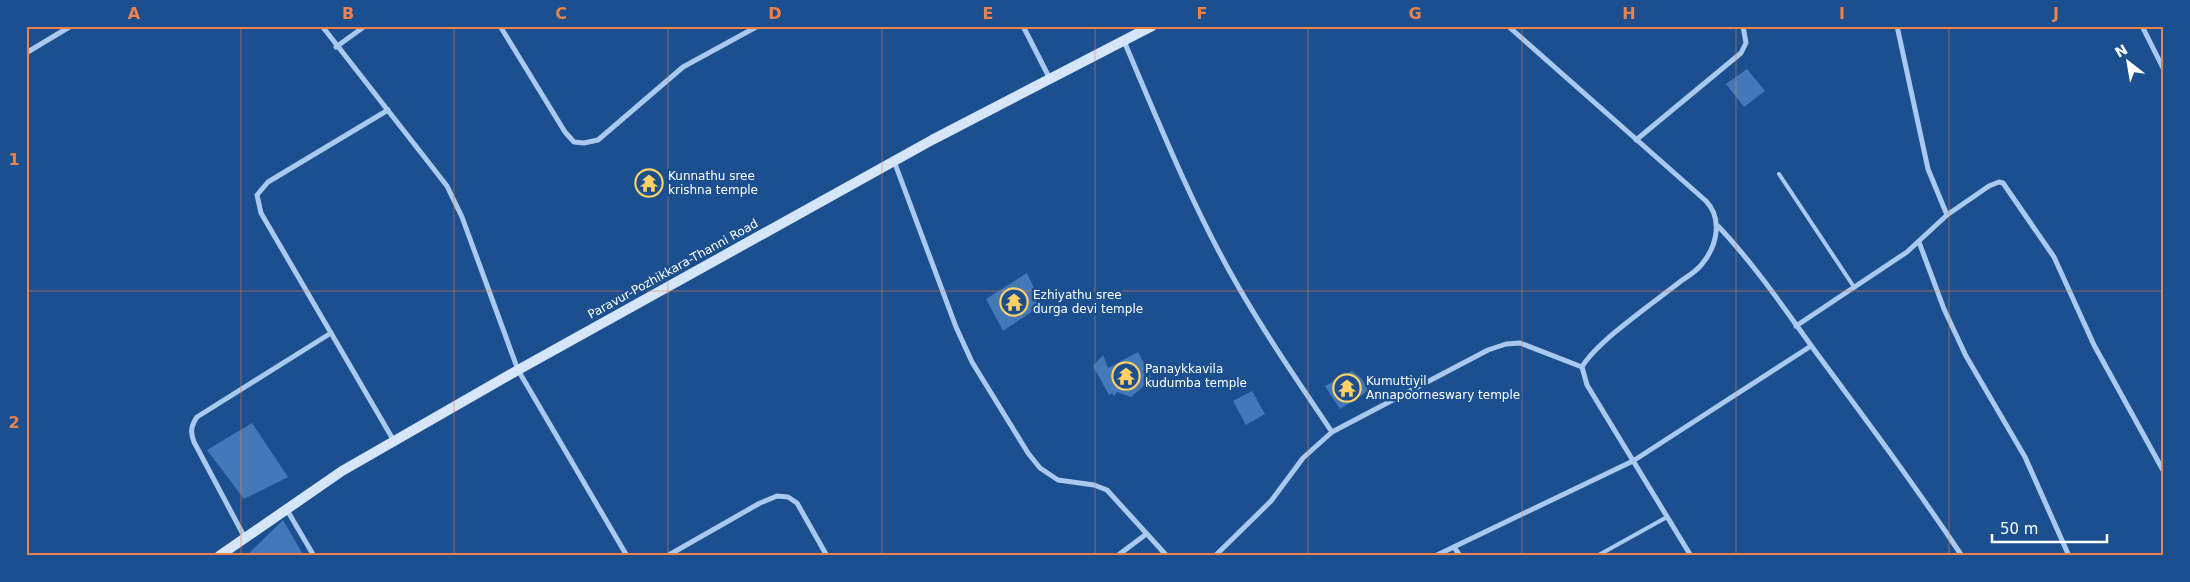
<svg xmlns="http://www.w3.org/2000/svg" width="2190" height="582" viewBox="0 0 2190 582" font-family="'DejaVu Sans',sans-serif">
<rect width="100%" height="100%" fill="#1b4f8f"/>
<!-- building -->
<g fill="#4478b7">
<path d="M1747,69L1765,91L1744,107L1726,84Z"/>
<path d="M1027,273L1042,305L1003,331L986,299Z"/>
<path d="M1138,352L1152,379L1131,397L1117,392L1114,396L1112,393L1109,395L1093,366L1103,355L1108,368Z"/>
<path d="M1352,371L1362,379L1368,391L1340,409L1325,386Z"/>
<path d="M1252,391L1265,414L1246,425L1233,401Z"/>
<path d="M252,423L288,477L244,499L207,450Z"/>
<path d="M283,520L304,556H246Z"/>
</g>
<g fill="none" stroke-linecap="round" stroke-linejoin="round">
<!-- service -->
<g stroke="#a9c9ee" stroke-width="4">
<path d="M1779,174L1854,287"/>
<path d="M1597,556L1667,517"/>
</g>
<!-- minor -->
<g stroke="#a9c9ee" stroke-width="5">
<path d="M322,26L447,186L462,217L518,370L627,556"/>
<path d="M500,26L565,132L574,142L584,143L598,140L683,67L758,26"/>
<path d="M1023,26L1050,79"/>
<path d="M1508,26L1706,201C1723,219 1717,246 1702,264C1697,271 1688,276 1681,281C1656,301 1597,341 1582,367L1587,385L1691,556"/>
<path d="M1897,26L1928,169L1947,215"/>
<path d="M2142,26L2164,70"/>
<path d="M1124,41C1157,119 1189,198 1230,272C1261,328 1297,380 1332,432"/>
<path d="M336,47L365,26"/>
<path d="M26,53L71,26"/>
<path d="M388,110L268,182L257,195L261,213L394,441"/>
<path d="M1636,140L1741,53L1746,43L1743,26"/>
<path d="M894,161L956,327L972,362L1028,453L1040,468L1058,480L1094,485L1107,490L1167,556"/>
<path d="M1718,226C1755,265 1786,311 1818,355C1867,421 1916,487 1962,556"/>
<path d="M1919,242L1944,309L1966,356L2025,457L2069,556"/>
<path d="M1796,326L1907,252L1947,215L1989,186L1999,182L2003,183L2054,257L2094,345L2164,472"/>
<path d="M287,510L314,556"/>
<path d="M245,538L194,442C190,432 191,426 197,417L331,333"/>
<path d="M1454,547L1460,556"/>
<path d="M667,556L760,503L777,496L788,497L797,503L827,556"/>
<path d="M1117,556L1145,535"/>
<path d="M1215,556L1271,501L1303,458L1332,432L1488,350L1506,344L1520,343L1582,367"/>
<path d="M1435,556L1633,461L1811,346"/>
</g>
<!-- secondary -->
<path stroke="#d6e6fa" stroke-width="10" d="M219,556L342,471L518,370L932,140L1152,26"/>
</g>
<!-- grid -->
<path fill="none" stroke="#ee8249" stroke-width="1" stroke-opacity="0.55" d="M241,26V556M454,26V556M668,26V556M882,26V556M1095,26V556M1308,26V556M1522,26V556M1736,26V556M1949,26V556M26,291H2164"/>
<!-- icons -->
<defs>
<g id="temple-ring" transform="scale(1.4375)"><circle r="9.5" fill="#1b4f8f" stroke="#ffd166" stroke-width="1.5"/><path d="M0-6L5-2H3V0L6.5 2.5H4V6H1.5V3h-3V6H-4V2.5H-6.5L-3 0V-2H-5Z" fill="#ffd166"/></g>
</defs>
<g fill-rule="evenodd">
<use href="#temple-ring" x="649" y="183"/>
<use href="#temple-ring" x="1014" y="302"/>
<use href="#temple-ring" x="1126" y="376"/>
<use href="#temple-ring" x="1347" y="388"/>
</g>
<g text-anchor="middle" stroke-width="5" stroke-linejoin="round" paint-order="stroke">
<!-- poi labels -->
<g font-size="12" fill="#fff" stroke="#1b4f8f" text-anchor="start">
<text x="668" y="180">Kunnathu sree<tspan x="668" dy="14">krishna temple</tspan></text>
<text x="1033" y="299">Ezhiyathu sree<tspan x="1033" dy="14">durga devi temple</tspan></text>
<text x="1145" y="373">Panaykkavila<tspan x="1145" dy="14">kudumba temple</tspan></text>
<text x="1366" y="385">Kumuttiyil<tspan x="1366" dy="14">Annapoorneswary temple</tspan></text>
</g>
<!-- street labels -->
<g font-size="12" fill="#fff" stroke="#1b4f8f">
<text transform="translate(673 269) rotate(-29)" y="4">Paravur-Pozhikkara-Thanni Road</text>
</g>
</g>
<!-- border -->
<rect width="2190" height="582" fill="none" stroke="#1b4f8f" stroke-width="55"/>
<!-- north arrow -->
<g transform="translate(2128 62) rotate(329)" stroke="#1b4f8f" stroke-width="4" paint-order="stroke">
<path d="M0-4L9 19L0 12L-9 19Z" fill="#ffffff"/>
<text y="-8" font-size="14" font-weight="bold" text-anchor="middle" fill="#ffffff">N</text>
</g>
<!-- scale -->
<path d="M1992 534v8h115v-8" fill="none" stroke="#ffffff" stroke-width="2.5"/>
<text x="2000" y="534" font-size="15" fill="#ffffff" stroke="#1b4f8f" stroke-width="4" paint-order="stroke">50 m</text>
<rect x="28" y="28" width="2134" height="526" fill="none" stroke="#ee8249" stroke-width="2"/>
<g font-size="16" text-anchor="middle" font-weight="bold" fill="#ee8249">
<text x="134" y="19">A</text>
<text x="348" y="19">B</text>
<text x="561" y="19">C</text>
<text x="775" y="19">D</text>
<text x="988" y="19">E</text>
<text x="1202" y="19">F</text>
<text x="1415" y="19">G</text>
<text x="1629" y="19">H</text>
<text x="1842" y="19">I</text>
<text x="2056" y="19">J</text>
<text x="14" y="165">1</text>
<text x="14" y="428">2</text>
</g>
</svg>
